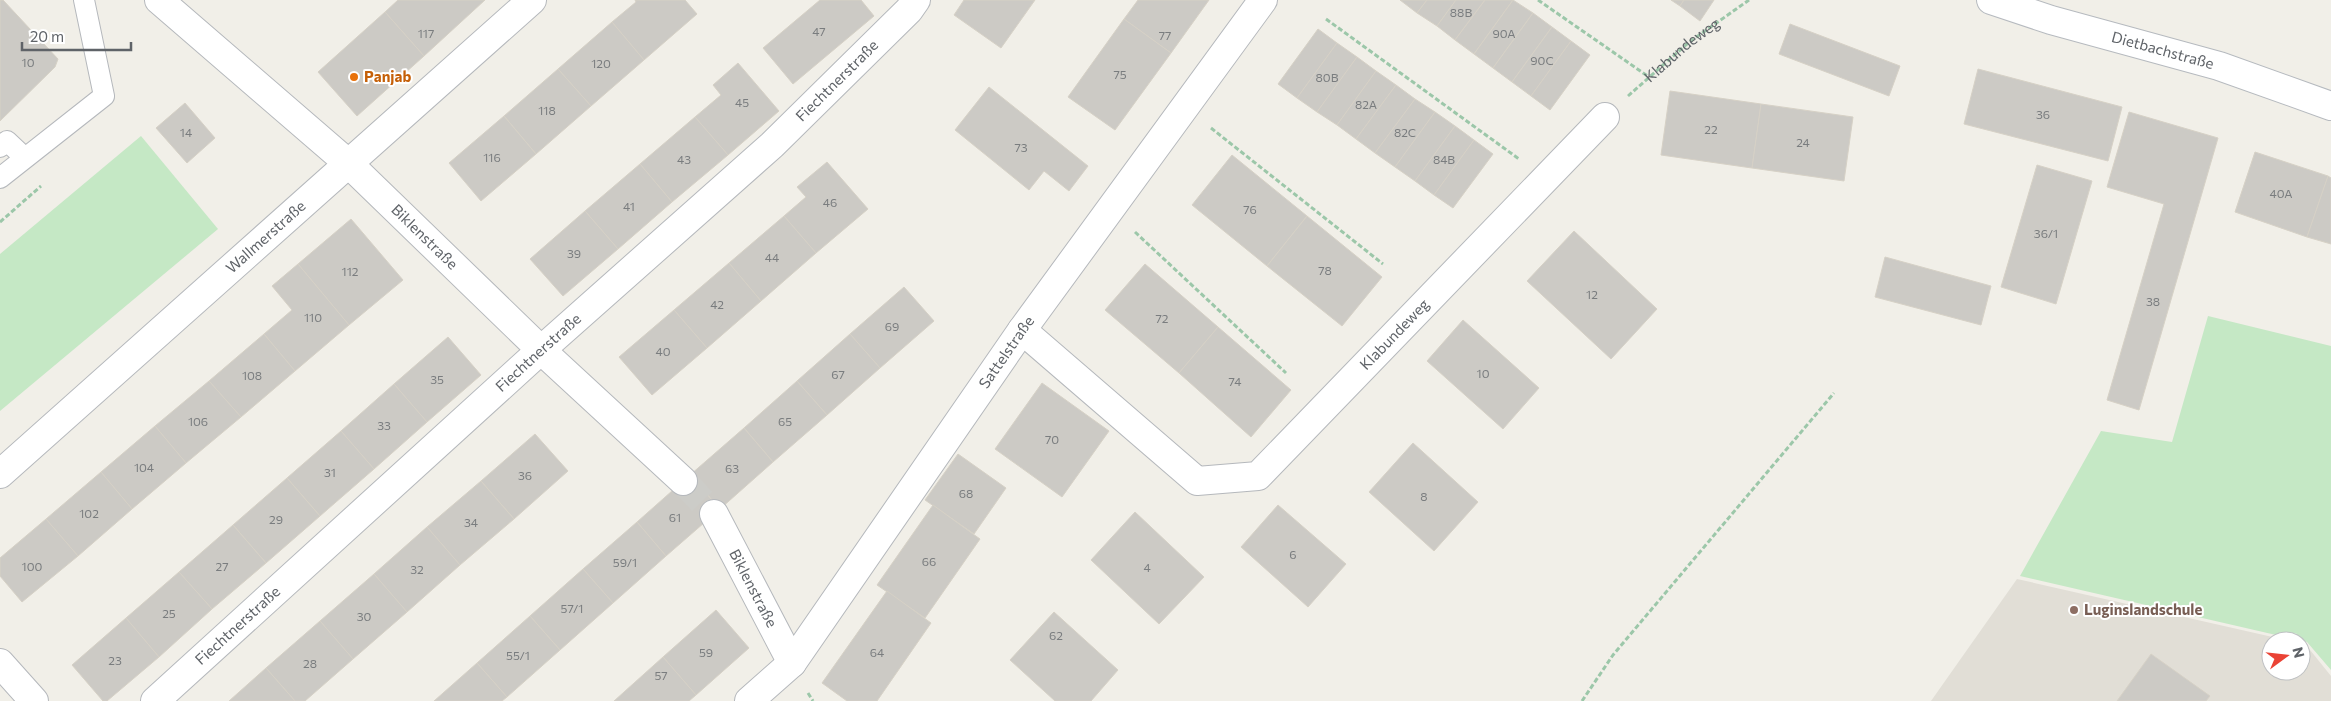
<svg xmlns="http://www.w3.org/2000/svg" width="2331" height="701" viewBox="0 0 2331 701" font-family="Commissioner,sans-serif">
<rect width="100%" height="100%" fill="#f1efe8"/>
<!-- education -->
<path fill="#e1ded6" d="M2017,579L2290,641H2271V671H2301V644L2306,645L2331,676V701H1931Z"/>
<!-- green -->
<g fill="#c5e8c5">
<path d="M141,136L218,229L0,411V254Z"/>
<path d="M2208,316L2331,346V670L2307,642L2020,576L2101,431L2172,442Z"/>
</g>
<!-- building -->
<g fill="#cccac5" stroke="#d6d1c6">
<path d="M0,0H3L58,59L55,67L0,121Z"/>
<path d="M398,0H485L424,56L385,12Z"/>
<path d="M635,0H685L697,14L644,60L612,22L636,2Z"/>
<path d="M820,0H861L874,16L793,84L763,48Z"/>
<path d="M964,0H1035L1001,48L954,15Z"/>
<path d="M1138,0H1209L1171,53L1124,19Z"/>
<path d="M1400,0H1427L1417,13Z"/>
<path d="M1427,0H1456L1437,26L1417,13Z"/>
<path d="M1456,0H1485L1455,40L1437,26Z"/>
<path d="M1485,0H1513L1474,54L1455,40Z"/>
<path d="M1513,0L1533,13L1493,68L1474,54Z"/>
<path d="M1671,0H1684L1680,6Z"/>
<path d="M1684,0H1714L1700,21L1680,6Z"/>
<path d="M385,12L424,56L357,116L318,72Z"/>
<path d="M1533,13L1552,27L1512,82L1493,68Z"/>
<path d="M1124,19L1171,53L1115,130L1068,97Z"/>
<path d="M612,22L644,60L591,106L558,69Z"/>
<path d="M1790,24L1900,66L1889,96L1779,54Z"/>
<path d="M1552,27L1571,41L1531,96L1512,82Z"/>
<path d="M1318,29L1337,43L1297,98L1278,84Z"/>
<path d="M1571,41L1590,55L1550,110L1531,96Z"/>
<path d="M1337,43L1357,57L1317,112L1297,98Z"/>
<path d="M1357,57L1376,71L1337,125L1317,112Z"/>
<path d="M738,63L779,111L728,155L695,117L721,95L713,85Z"/>
<path d="M558,69L591,106L536,154L504,116Z"/>
<path d="M1978,69L2122,107L2108,161L1964,124Z"/>
<path d="M1376,71L1396,85L1356,139L1337,125Z"/>
<path d="M1396,85L1415,99L1375,153L1356,139Z"/>
<path d="M989,87L1088,166L1069,191L1044,171L1029,190L955,130Z"/>
<path d="M1670,91L1761,104L1752,168L1661,155Z"/>
<path d="M1415,99L1435,112L1395,167L1375,153Z"/>
<path d="M185,103L215,138L187,163L156,128Z"/>
<path d="M1761,104L1853,117L1844,181L1752,168Z"/>
<path d="M1435,112L1455,126L1415,181L1395,167Z"/>
<path d="M2129,112L2218,138L2139,410L2107,400L2164,204L2107,187Z"/>
<path d="M504,116L536,154L481,201L449,163Z"/>
<path d="M695,117L728,155L672,202L640,164Z"/>
<path d="M1455,126L1474,140L1434,195L1415,181Z"/>
<path d="M1474,140L1493,154L1453,208L1434,195Z"/>
<path d="M2255,152L2328,176L2307,237L2235,212Z"/>
<path d="M1232,155L1307,216L1267,266L1192,205Z"/>
<path d="M827,162L868,209L816,253L784,216L806,197L797,187Z"/>
<path d="M640,164L672,202L618,249L585,211Z"/>
<path d="M2037,165L2092,181L2056,304L2001,287Z"/>
<path d="M2328,176L2331,178V244L2307,237Z"/>
<path d="M585,211L618,249L563,296L530,259Z"/>
<path d="M784,216L816,253L761,301L729,263Z"/>
<path d="M1307,216L1382,277L1342,326L1267,266Z"/>
<path d="M351,219L403,280L349,325L298,264Z"/>
<path d="M1574,231L1657,309L1611,359L1527,281Z"/>
<path d="M1885,257L1991,286L1981,325L1875,297Z"/>
<path d="M729,263L761,301L707,348L674,310Z"/>
<path d="M298,264L349,325L295,371L264,334L292,310L272,286Z"/>
<path d="M1145,264L1218,327L1179,373L1105,310Z"/>
<path d="M904,287L934,321L880,368L850,334Z"/>
<path d="M674,310L707,348L652,395L619,357Z"/>
<path d="M1463,320L1539,388L1503,429L1427,361Z"/>
<path d="M1218,327L1291,390L1251,437L1179,373Z"/>
<path d="M264,334L295,371L241,417L209,381Z"/>
<path d="M850,334L880,368L827,415L797,381Z"/>
<path d="M448,337L481,375L427,422L394,384Z"/>
<path d="M209,381L241,417L186,463L155,426Z"/>
<path d="M797,381L827,415L773,462L744,428Z"/>
<path d="M1042,383L1109,431L1062,497L995,449Z"/>
<path d="M394,384L427,422L374,469L341,431Z"/>
<path d="M155,426L186,463L132,509L101,472Z"/>
<path d="M744,428L773,462L720,509L690,475Z"/>
<path d="M341,431L374,469L320,516L287,478Z"/>
<path d="M535,434L568,471L514,519L481,481Z"/>
<path d="M1413,443L1478,502L1434,551L1369,492Z"/>
<path d="M958,454L1006,488L974,534L925,500Z"/>
<path d="M101,472L132,509L78,556L46,519Z"/>
<path d="M690,475L720,509L666,556L637,522Z"/>
<path d="M287,478L320,516L266,563L233,525Z"/>
<path d="M481,481L514,519L460,565L427,527Z"/>
<path d="M933,505L980,539L925,618L877,585Z"/>
<path d="M1278,505L1346,564L1308,607L1241,547Z"/>
<path d="M1135,512L1204,577L1159,624L1091,560Z"/>
<path d="M46,519L78,556L22,602L0,576V558Z"/>
<path d="M637,522L666,556L613,603L583,569Z"/>
<path d="M233,525L266,563L212,609L179,572Z"/>
<path d="M427,527L460,565L407,612L374,574Z"/>
<path d="M583,569L613,603L560,650L530,616Z"/>
<path d="M179,572L212,609L159,657L126,618Z"/>
<path d="M374,574L407,612L353,659L320,621Z"/>
<path d="M887,591L931,623L877,701H847L822,683Z"/>
<path d="M716,610L749,648L696,695L663,657Z"/>
<path d="M1054,612L1118,670L1091,701H1055L1010,660Z"/>
<path d="M530,616L560,650L507,697L477,663Z"/>
<path d="M126,618L159,657L107,701H103L72,665Z"/>
<path d="M320,621L353,659L305,701H295L266,668Z"/>
<path d="M2151,654L2210,696L2206,701H2117Z"/>
<path d="M663,657L696,695L689,701H614Z"/>
<path d="M477,663L507,697L502,701H434Z"/>
<path d="M266,668L295,701H229Z"/>
</g>
<g fill="none" stroke-linecap="round" stroke-linejoin="round">
<!-- minor-tunnel -->
<path stroke="#ccccc8" stroke-width="28" stroke-dasharray="28 14" stroke-linecap="butt" d="M683,481L714,514"/>
<!-- service casing -->
<g stroke="#b5b8bc" stroke-width="22">
<g id="service">
<path d="M0,147L7,141L24,157"/>
<path d="M0,178L104,96L84,0"/>
</g>
</g>
<!-- minor casing -->
<g stroke="#b5b8bc" stroke-width="30">
<g id="minor">
<path id="s2" d="M159,0L349,164L541,350L683,481"/>
<path id="s3" d="M1022,330L1197,481L1258,476L1605,117"/>
<path id="s4" d="M0,474L532,0"/>
<path id="s5" d="M714,514L792,663"/>
<path d="M0,663L34,701"/>
<path id="s6" d="M155,701L541,350L772,145L909,10L916,0"/>
<path id="s7" d="M749,701L792,663L1022,330L1263,0"/>
</g>
</g>
<!-- secondary casing -->
<g stroke="#b6babf" stroke-width="30">
<g id="secondary">
<path id="s8" d="M1991,0L2051,20L2219,66L2331,106"/>
</g>
</g>
<!-- path -->
<g stroke="#9cc7a9" stroke-width="3" stroke-dasharray="5 2.5" stroke-linecap="butt">
<path d="M1538,0L1649,77"/>
<path d="M1326,19L1519,159"/>
<path id="s1" d="M1628,96L1688,43L1749,0"/>
<path d="M1211,128L1383,264"/>
<path d="M0,222L41,186"/>
<path d="M1135,232L1286,373"/>
<path d="M808,693L813,701"/>
<path d="M1582,701L1613,655L1834,393"/>
</g>
<!-- service -->
<use href="#service" stroke="#fff" stroke-width="20"/>
<!-- minor -->
<use href="#minor" stroke="#fff" stroke-width="28"/>
<!-- secondary -->
<use href="#secondary" stroke="#fff" stroke-width="28"/>
</g>
<!-- markers -->
<circle fill="#e8710a" stroke="#fff" stroke-width="2" cx="354" cy="77" r="5"/>
<circle fill="#8d6e63" stroke="#fff" stroke-width="2" cx="2074" cy="610" r="5"/>
<g text-anchor="middle" stroke-width="4" stroke-linejoin="round" paint-order="stroke">
<!-- number labels -->
<g font-size="12" fill="#7a7d7f">
<text x="1461" y="17">88B</text>
<text x="819" y="36">47</text>
<text x="426" y="38">117</text>
<text x="1504" y="38">90A</text>
<text x="1165" y="40">77</text>
<text x="1542" y="65">90C</text>
<text x="28" y="67">10</text>
<text x="601" y="68">120</text>
<text x="1120" y="79">75</text>
<text x="1327" y="82">80B</text>
<text x="742" y="107">45</text>
<text x="1366" y="109">82A</text>
<text x="547" y="115">118</text>
<text x="2043" y="119">36</text>
<text x="1711" y="134">22</text>
<text x="186" y="137">14</text>
<text x="1405" y="137">82C</text>
<text x="1803" y="147">24</text>
<text x="1021" y="152">73</text>
<text x="492" y="162">116</text>
<text x="684" y="164">43</text>
<text x="1444" y="164">84B</text>
<text x="2281" y="198">40A</text>
<text x="830" y="207">46</text>
<text x="629" y="211">41</text>
<text x="1250" y="214">76</text>
<text x="2046" y="238">36/1</text>
<text x="574" y="258">39</text>
<text x="772" y="262">44</text>
<text x="1325" y="275">78</text>
<text x="350" y="276">112</text>
<text x="1592" y="299">12</text>
<text x="2153" y="306">38</text>
<text x="717" y="309">42</text>
<text x="313" y="322">110</text>
<text x="1162" y="323">72</text>
<text x="892" y="331">69</text>
<text x="663" y="356">40</text>
<text x="1483" y="378">10</text>
<text x="838" y="379">67</text>
<text x="252" y="380">108</text>
<text x="437" y="384">35</text>
<text x="1235" y="386">74</text>
<text x="198" y="426">106</text>
<text x="785" y="426">65</text>
<text x="384" y="430">33</text>
<text x="1052" y="444">70</text>
<text x="144" y="472">104</text>
<text x="732" y="473">63</text>
<text x="330" y="477">31</text>
<text x="525" y="480">36</text>
<text x="966" y="498">68</text>
<text x="1424" y="501">8</text>
<text x="89" y="518">102</text>
<text x="675" y="522">61</text>
<text x="276" y="524">29</text>
<text x="471" y="527">34</text>
<text x="1293" y="559">6</text>
<text x="929" y="566">66</text>
<text x="625" y="567">59/1</text>
<text x="32" y="571">100</text>
<text x="222" y="571">27</text>
<text x="1147" y="572">4</text>
<text x="417" y="574">32</text>
<text x="572" y="613">57/1</text>
<text x="169" y="618">25</text>
<text x="364" y="621">30</text>
<text x="1056" y="640">62</text>
<text x="706" y="657">59</text>
<text x="877" y="657">64</text>
<text x="518" y="660">55/1</text>
<text x="115" y="665">23</text>
<text x="310" y="668">28</text>
<text x="661" y="680">57</text>
</g>
<!-- street labels -->
<g font-size="15" fill="#5f6368" stroke="#fff">
<text dy="5" stroke="none"><textPath href="#s8" startOffset="179">Dietbachstraße</textPath></text>
<text dy="5" stroke="none"><textPath href="#s1" startOffset="71">Klabundeweg</textPath></text>
<text dy="5" stroke="none"><textPath href="#s6" startOffset="922">Fiechtnerstraße</textPath></text>
<text dy="5" stroke="none"><textPath href="#s4" startOffset="356">Wallmerstraße</textPath></text>
<text dy="5" stroke="none"><textPath href="#s2" startOffset="356">Biklenstraße</textPath></text>
<text dy="5" stroke="none"><textPath href="#s3" startOffset="489">Klabundeweg</textPath></text>
<text dy="5" stroke="none"><textPath href="#s7" startOffset="435">Sattelstraße</textPath></text>
<text dy="5" stroke="none"><textPath href="#s6" startOffset="518">Fiechtnerstraße</textPath></text>
<text dy="5" stroke="none"><textPath href="#s5" startOffset="84">Biklenstraße</textPath></text>
<text dy="5" stroke="none"><textPath href="#s6" startOffset="112">Fiechtnerstraße</textPath></text>
</g>
<!-- food labels -->
<g font-size="15" font-weight="bold" fill="#c56008" stroke="#fff" text-anchor="start">
<text x="364" y="82">Panjab</text>
</g>
<!-- education labels -->
<g font-size="15" font-weight="bold" fill="#785e54" stroke="#fff" text-anchor="start">
<text x="2084" y="615">Luginslandschule</text>
</g>
</g>
<!-- north arrow -->
<g transform="translate(2286 656) rotate(75)"><circle r="24" fill="#ffffff" stroke="#bfc1c3"/>
<path d="M0-4L9 19L0 12L-9 19Z" fill="#ea4335"/>
<text y="-8" font-size="14" font-weight="bold" text-anchor="middle" fill="#5f6368">N</text>
</g>
<!-- scale -->
<path d="M22 42v8h109v-8" fill="none" stroke="#5f6368" stroke-width="2.5"/>
<text x="30" y="42" font-size="15" fill="#5f6368" stroke="#ffffff" stroke-width="4" paint-order="stroke">20 m</text>
</svg>
